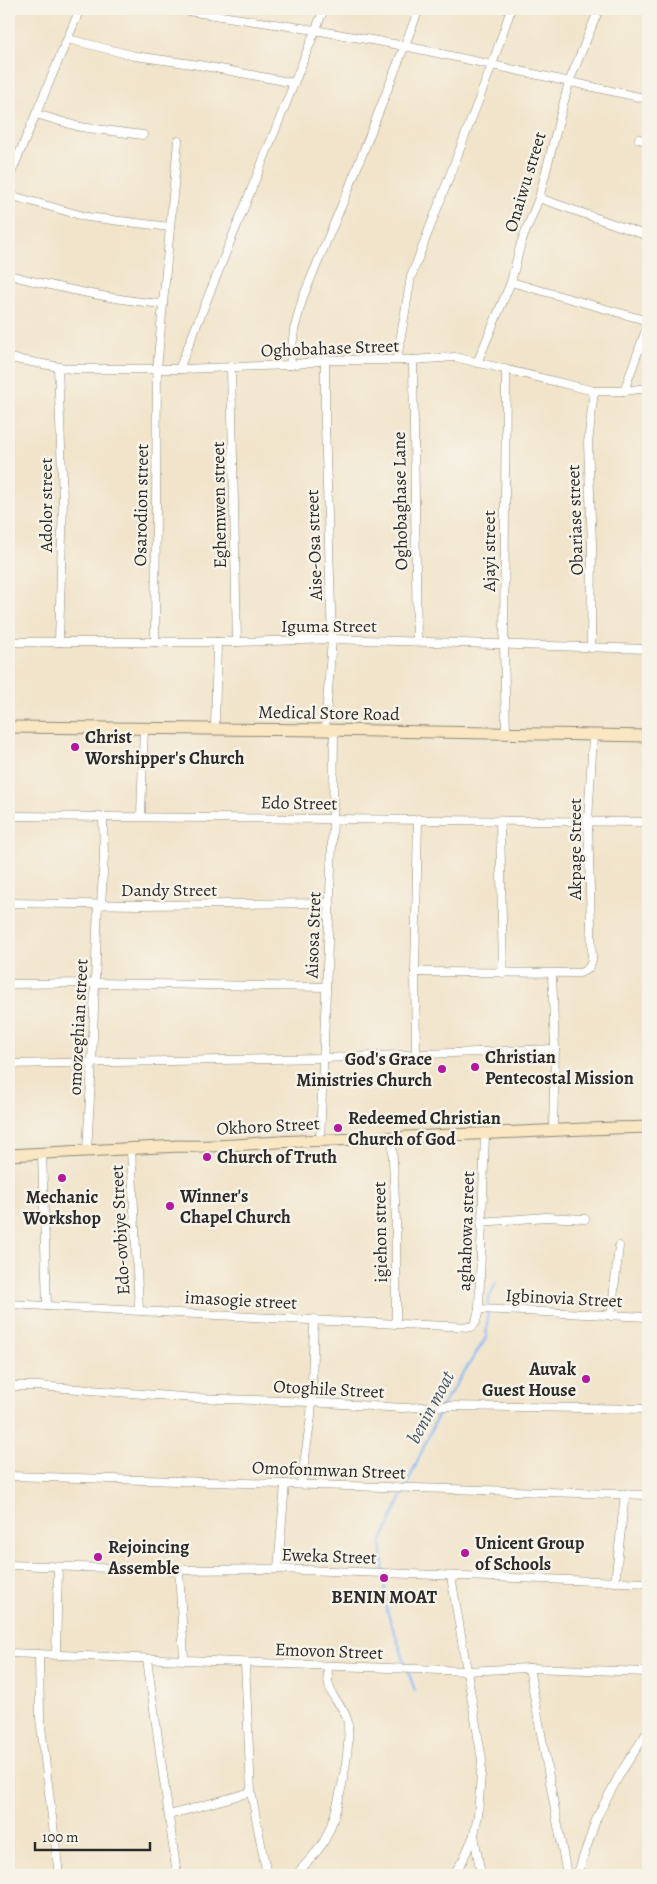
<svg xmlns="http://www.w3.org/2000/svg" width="657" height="1884" viewBox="0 0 657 1884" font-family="Alegreya,serif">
<rect width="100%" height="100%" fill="#f7f3e8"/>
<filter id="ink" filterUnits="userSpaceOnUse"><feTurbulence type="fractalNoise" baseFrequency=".02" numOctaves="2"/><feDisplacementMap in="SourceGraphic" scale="10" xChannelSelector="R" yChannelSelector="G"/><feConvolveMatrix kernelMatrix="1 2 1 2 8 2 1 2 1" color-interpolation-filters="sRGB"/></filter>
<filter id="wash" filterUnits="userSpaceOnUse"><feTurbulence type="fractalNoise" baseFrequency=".0096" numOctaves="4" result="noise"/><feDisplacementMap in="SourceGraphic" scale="20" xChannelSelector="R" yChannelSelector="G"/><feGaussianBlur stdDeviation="1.12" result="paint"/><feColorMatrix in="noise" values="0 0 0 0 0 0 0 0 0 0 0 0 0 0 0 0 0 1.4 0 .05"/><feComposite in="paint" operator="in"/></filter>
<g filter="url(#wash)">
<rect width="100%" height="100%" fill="#f1e4ca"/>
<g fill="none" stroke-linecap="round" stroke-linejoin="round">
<!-- stream -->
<path stroke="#89b9f5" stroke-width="2.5" d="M415,1691L387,1611L381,1543L442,1406L486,1338L489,1298L496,1283"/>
</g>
</g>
<g filter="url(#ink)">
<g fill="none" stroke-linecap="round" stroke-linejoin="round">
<!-- street casing -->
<g stroke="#8e887a" stroke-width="9">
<g id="street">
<path d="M174,9L315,30L405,46L648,99"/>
<path d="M68,39L135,56L199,65L294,83"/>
<path d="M36,114L80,127L143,135"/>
<path d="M639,139L648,141"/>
<path d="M9,178L80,9"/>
<path d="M9,195L87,217L170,227"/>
<path d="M539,198L648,236"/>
<path d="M9,275C59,288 111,300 163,304"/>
<path d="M511,282L648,321"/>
<path d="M9,358L71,369H182L290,365L325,360H413L455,357L594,391H624L648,388"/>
<path d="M397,359L411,277L492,65L511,9"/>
<path d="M325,360V424L332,639L325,730"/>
<path d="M413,360L417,642"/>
<path d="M477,363L511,282L521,243L539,198L569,82L599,9"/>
<path d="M290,365L294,330L303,297L349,188L419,9"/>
<path d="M58,367L63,500L59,642"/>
<path d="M231,367L237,642"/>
<path d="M179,369L324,9"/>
<path d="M506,370L504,646L506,733"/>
<path d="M624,391L648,324"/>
<path d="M9,642H237L332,639L648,649"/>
<path d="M155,642L157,369L178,141"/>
<path d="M591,648L592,544L588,443L594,391"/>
<path d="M215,728L217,642"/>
<path d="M9,816L648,822"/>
<path d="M141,816L144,728"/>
<path d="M500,820L503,973"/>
<path d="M9,903L140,905L330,903"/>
<path d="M101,905L104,857L103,817"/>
<path d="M415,972L580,973L588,969L592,961L588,821L593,736"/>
<path d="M552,974L555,1049L553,1130"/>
<path d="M9,984L96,983L326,987"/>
<path d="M416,1054L415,972L418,819"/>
<path d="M9,1064L323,1058L555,1049"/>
<path d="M392,1139L396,1223V1324"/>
<path d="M320,1141L333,819L334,731"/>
<path d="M131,1149L139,1310"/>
<path d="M87,1150L92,1062L98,905"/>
<path d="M42,1153L47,1306"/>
<path d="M481,1222L546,1217L585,1219"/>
<path d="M9,1304L328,1321L472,1327L476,1322L479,1309L485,1134"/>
<path d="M479,1309L648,1317"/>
<path d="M611,1316L619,1246"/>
<path d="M9,1386H38L195,1398L311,1402L402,1408L442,1406L648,1409"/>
<path d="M9,1476L648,1495"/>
<path d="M301,1484L311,1417L314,1319"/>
<path d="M9,1565L179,1570L278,1569L648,1583"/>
<path d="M278,1569L285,1484"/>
<path d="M179,1570L184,1659"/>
<path d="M451,1576L482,1760L478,1815L474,1835L463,1860L453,1875"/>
<path d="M615,1582L625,1494"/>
<path d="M9,1653L466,1671L529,1668L648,1672"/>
<path d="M39,1654L40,1718L59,1875"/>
<path d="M56,1655L58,1567"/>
<path d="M147,1659L177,1875"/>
<path d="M245,1663L251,1792L267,1875"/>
<path d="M529,1668L567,1875"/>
<path d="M169,1815L251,1792"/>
<path d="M474,1835L481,1875"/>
<path d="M296,1875C304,1865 316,1854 323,1843C337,1819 353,1746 347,1719C345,1711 340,1705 335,1699C328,1689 327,1678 328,1666"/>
<path d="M577,1875L597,1817L621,1772L648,1731"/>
</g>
</g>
<!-- secondary casing -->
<g stroke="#8e887a" stroke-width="13">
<g id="secondary">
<path d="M9,727L325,730L648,736"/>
<path d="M9,1155L179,1146C219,1148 260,1142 300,1141C416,1138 532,1130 648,1127"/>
</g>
</g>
<!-- street -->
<use href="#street" stroke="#fff" stroke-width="8"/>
<!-- secondary -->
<use href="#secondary" stroke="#f9e7c3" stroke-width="11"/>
</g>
</g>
<!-- markers -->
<g fill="#b5179e" stroke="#f7f3e8" stroke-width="2">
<circle cx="75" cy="747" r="5"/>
<circle cx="475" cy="1067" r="5"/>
<circle cx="442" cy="1069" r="5"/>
<circle cx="338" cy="1128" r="5"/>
<circle cx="207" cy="1157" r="5"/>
<circle cx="62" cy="1178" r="5"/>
<circle cx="170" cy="1206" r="5"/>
<circle cx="586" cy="1379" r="5"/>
<circle cx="465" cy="1553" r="5"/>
<circle cx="98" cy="1557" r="5"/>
<circle cx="384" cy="1578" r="5"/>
</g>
<g text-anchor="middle" stroke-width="5" stroke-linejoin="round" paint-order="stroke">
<!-- street labels -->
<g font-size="18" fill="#2b2b2b" stroke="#f7f3e8">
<text transform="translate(525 182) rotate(-73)" y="6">Onaiwu street</text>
<text transform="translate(330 348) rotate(-2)" y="6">Oghobahase Street</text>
<text transform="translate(400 501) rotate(-91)" y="6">Oghobaghase Lane</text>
<text transform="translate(46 505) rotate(-90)" y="6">Adolor street</text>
<text transform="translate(141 505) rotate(-89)" y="6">Osarodion street</text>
<text transform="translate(219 505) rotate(-91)" y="6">Eghemwen street</text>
<text transform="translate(575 520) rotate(-92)" y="6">Obariase street</text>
<text transform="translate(314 545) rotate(-92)" y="6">Aise-Osa street</text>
<text transform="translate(489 551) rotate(-90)" y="6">Ajayi street</text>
<text x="329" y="632">Iguma Street</text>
<text transform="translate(329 713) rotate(1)" y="6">Medical Store Road</text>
<text transform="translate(299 803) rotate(1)" y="6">Edo Street</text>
<text transform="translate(575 849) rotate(-90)" y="6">Akpage Street</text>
<text x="169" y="896">Dandy Street</text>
<text transform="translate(313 935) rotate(-88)" y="6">Aisosa Stret</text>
<text transform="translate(78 1027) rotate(-87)" y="6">omozeghian street</text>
<text transform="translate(268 1126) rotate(-3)" y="6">Okhoro Street</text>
<text transform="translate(120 1230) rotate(-93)" y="6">Edo-ovbiye Street</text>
<text transform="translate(466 1231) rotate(-88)" y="6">aghahowa street</text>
<text transform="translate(380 1232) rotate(-91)" y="6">igiehon street</text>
<text transform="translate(564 1298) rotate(3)" y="6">Igbinovia Street</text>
<text transform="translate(241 1300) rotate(3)" y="6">imasogie street</text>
<text transform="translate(329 1389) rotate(3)" y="6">Otoghile Street</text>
<text transform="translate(329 1470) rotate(2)" y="6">Omofonmwan Street</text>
<text transform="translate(329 1556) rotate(2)" y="6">Eweka Street</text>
<text transform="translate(329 1651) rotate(2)" y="6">Emovon Street</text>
</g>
<!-- poi labels -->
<g font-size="18" font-weight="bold" fill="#2b2b2b" stroke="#f7f3e8" text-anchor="start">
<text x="85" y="743">Christ<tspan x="85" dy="21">Worshipper's Church</tspan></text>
<text x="485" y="1063">Christian<tspan x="485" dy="21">Pentecostal Mission</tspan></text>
<text x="432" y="1065" text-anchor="end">God's Grace<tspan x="432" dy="21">Ministries Church</tspan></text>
<text x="348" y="1124">Redeemed Christian<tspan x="348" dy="21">Church of God</tspan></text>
<text x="217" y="1163">Church of Truth</text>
<text x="180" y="1202">Winner's<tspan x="180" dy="21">Chapel Church</tspan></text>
<text x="62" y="1203" text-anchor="middle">Mechanic<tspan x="62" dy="21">Workshop</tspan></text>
<text x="576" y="1375" text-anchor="end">Auvak<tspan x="576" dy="21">Guest House</tspan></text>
<text x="475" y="1549">Unicent Group<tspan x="475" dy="21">of Schools</tspan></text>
<text x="108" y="1553">Rejoincing<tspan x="108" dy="21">Assemble</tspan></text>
<text x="384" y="1603" text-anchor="middle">BENIN MOAT</text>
</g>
<!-- water labels -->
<g font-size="19" font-style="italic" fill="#475668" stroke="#f7f3e8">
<text transform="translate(430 1407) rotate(-62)" y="7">benin moat</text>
</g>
</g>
<!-- margin -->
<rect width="657" height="1884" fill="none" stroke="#f7f3e8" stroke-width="30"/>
<!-- scale -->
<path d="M35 1842v8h115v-8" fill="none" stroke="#2b2b2b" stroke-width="2.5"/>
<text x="42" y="1842" font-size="15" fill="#2b2b2b" stroke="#f7f3e8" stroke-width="4" paint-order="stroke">100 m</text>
</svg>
